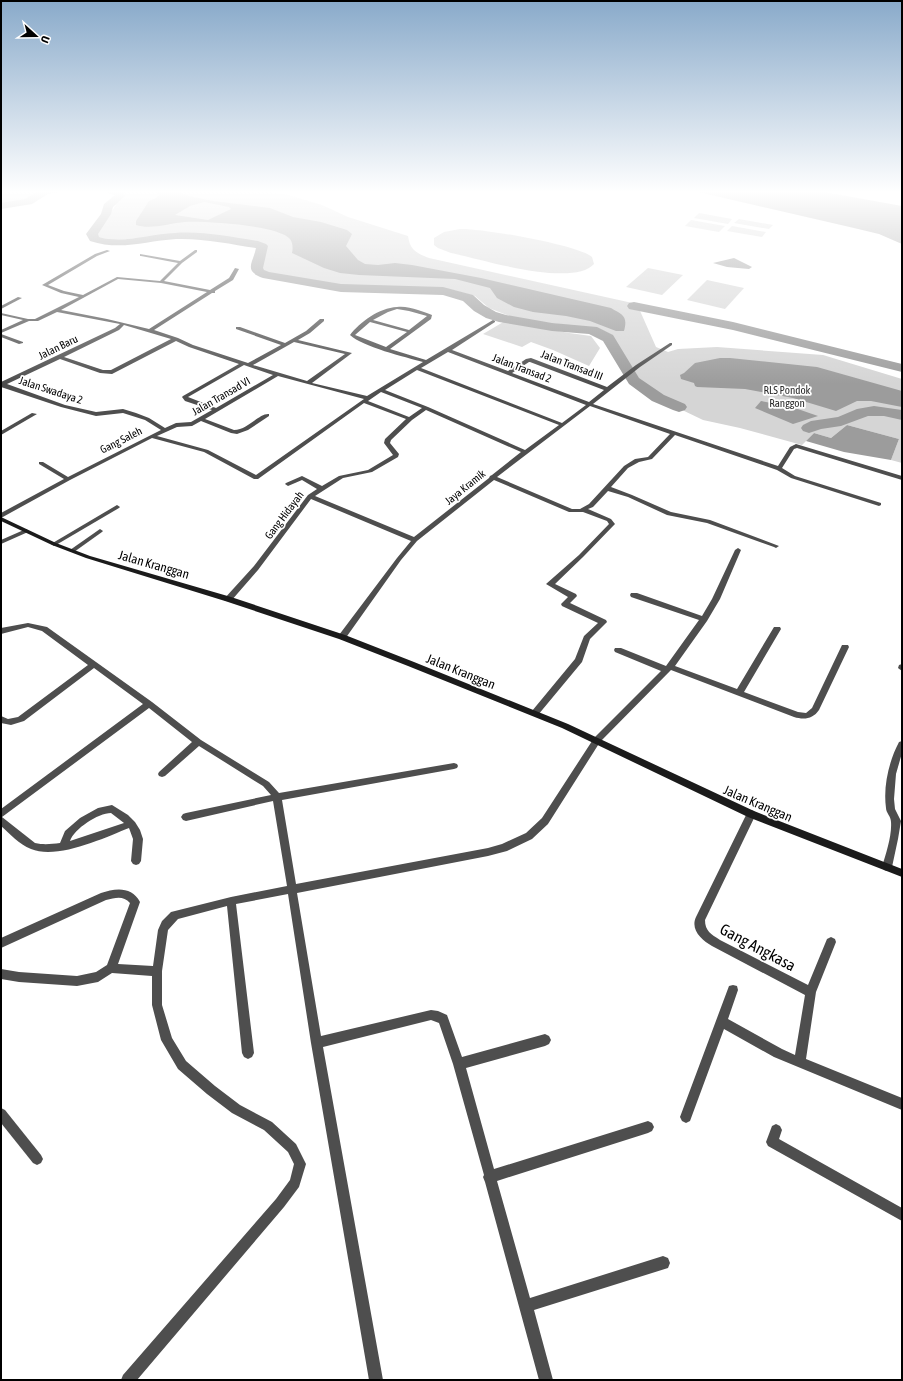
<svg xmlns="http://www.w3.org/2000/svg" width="903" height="1381" viewBox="0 0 903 1381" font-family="'Asap Condensed',sans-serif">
<rect width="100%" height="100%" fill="#fff"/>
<!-- green -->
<g fill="#d5d5d5">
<path d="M1,191H41L28,199L1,205Z"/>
<path d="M123,191H259L285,194L322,205L348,217L408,236C410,250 416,253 429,258L637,304L656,347L668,352L678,349L717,347L823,355L902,379V463L891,460L899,439L847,425L831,438L814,433L802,445L740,428L703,420L678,408L681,405L656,395L638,381L610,336L604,333L575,326L517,319L489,308L475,296L453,290L434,288L345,287L270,274L262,271C259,263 261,256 265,249L264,246L259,244L191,234L114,240L98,237L97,233C107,220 114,206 125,193Z"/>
<path d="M699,213L732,219L728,224L694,218Z"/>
<path d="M739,219L773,225L769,229L734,223Z"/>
<path d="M691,220L725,226L719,232L685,226Z"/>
<path d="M732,226L766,232L762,237L727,231Z"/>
<path d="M460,229C481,228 578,245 592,257L594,264C573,288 480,259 451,253L438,248L434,245V238L444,232Z"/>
<path d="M648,268L683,275L662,295L626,287Z"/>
<path d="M707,280L744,288L725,309L687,300Z"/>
<path d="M505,321L569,333L591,336L600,348L589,366L553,350L531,342L522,347L483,334Z"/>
</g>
<!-- water -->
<g fill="#9c9c9c" fill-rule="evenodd">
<path d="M157,191H175L193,197L213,201L270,208L293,217L321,222L347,230L352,234L346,246L358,260L365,264L378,265L395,263L412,265L481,278L611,308C623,315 628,316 624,331H616L590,321L566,316L533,312L514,307L497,298L490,288L455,279L359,275L340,273L324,268L292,253C293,249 293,243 290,239C278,225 204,221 185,222C170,223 151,230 136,225V221L149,201L156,198L159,195ZM204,202L229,207L231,209L208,220L175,215L190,206Z"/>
<path d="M694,191H819L902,206V244L879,234L854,228Z"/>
<path d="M734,258L752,267L749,269L727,267L713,263Z"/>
<path d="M720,358H730L817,367L902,391V407L871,401H857L836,411L793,398L745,389L697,387L695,386L694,383L681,379L680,375L684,373L695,363Z"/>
<path d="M761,401L792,407L818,416L793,424L755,408Z"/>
<path d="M847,425L899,439L891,460L844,452L806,441L814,433L831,438Z"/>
</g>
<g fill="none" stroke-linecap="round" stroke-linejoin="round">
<!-- river -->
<g fill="#9c9c9c" fill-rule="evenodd">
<path d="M39,191H57L56,193L48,194L32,204L1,209V203L25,199Z"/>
<path d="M107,191H123L125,196L113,207L111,214L98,234L99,237C124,244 150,234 175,233C203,231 231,237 258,241L266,244L268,246L263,268L264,270L269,272L341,284L443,287L473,295L484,305L496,312L506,315L552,323L597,327L613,335L639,378L664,395L685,404L687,407L685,410L679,412L673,410L652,401L629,384L603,341L589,334L552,331L499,322L486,318L474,311L463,301L443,295L341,292L263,278C243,271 253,263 256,248C230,244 203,238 176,239C145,241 121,251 90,241L86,234L101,214L104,204L115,195L108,193Z"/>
<path d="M634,302L733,322L902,364V372L733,330L629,309L627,306L629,303Z"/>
<path d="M874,406L902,410V420L884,416H868L841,426L821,429L809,433L803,431L801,428L803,425L811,421L838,417L857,409Z"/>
</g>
<!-- minor -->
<g fill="#4e4e4e" fill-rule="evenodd">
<path d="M107,250L110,251L97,256L48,285L64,291L83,295L117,277L160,281L178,263L141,256H140V254L180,261L195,250H197V252L182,263L164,281L210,290L229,278L235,268L239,269L233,280L215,291V293H212L154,330L178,338L193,345L248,363L281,345L236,329V327H240L285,343L306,331L320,319H324V321L310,333L298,340L352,353L312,383L367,396L423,362C405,357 363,347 350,335C360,322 379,308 397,307C404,306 411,308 418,310C423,312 428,313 432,315L431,319L390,349L426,360L493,320L495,321V322L452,350L508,371L526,359L531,358L607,387L636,365L670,343H672V345L640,367L593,404L778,466L790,447L796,444L902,476V480L797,448L794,449L782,468L795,476L881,503V505L879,506L791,478L777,470L675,435L652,459L639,462L628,468L611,487L632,495L671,512L710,520L779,546L776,548L774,547L707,523L667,515L628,497L608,491L593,507L588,509L611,519L615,524L583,557L555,584L576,594L577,596L570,603L606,620L607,622L590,639L582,662L538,715H532L531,713L532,711L575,659L584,636L598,623L562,606L561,604L568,597L546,584L579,555L609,524L607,521L583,512H569L494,480L417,541L401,560L345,639L342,640L338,637L339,635L397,558L411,541L311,499L258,570L231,601H225L224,599L254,566L308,495L317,489L302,480L288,486L285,484L286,483L302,476L322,486L339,476L368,470L393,455L384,443L385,439L406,419L364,403L258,479H254L204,452L152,438L70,480L1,518V513L64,479L39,464V462H43L68,477L161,430L145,420L123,413L96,416L61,407L1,387V382L115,328L120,324L57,312L38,321H29L1,333V330L23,320L1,315V313L28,319H35L79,297L61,293L42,285L95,254ZM118,279L161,283L207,292L149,329L107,319L61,310ZM397,309L409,311L427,316L409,330L373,320L388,312ZM370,322L407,332L386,347L355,335ZM124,325L171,339L111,370H103L64,357L119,330ZM176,341L189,347L239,364L183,396L182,397L185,401L212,410L191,422L176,423L165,428L149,418L136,413L123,409L96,412L65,405L7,384L60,359L100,373L112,374ZM294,342L345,354L307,381L253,365ZM448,352L586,405L562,423L421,368ZM529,362H530L604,390L589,402L512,373ZM244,365L273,375L216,408L188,397ZM417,370L559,425L525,450L428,407L385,390ZM278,376L364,399L256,475L208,450L157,436L177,427L192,426L201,421L231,433L237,434L248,430L269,416V414C259,413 248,430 234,430L205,419ZM381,392L422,408L409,417L368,401ZM590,406L670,434L648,457L635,459L624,466L589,504L580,509H572L497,477ZM426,410L521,452L492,475L490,476L489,478L414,537L315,496L343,478L372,472L398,457L399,454L390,443L391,440L412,420Z"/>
<path d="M18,297L22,298L1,309V306Z"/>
<path d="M1,334L23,342V343L19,344L1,337Z"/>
<path d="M32,413L37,414L1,435V431Z"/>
<path d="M117,505L120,507L119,508L56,545L54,546L51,544Z"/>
<path d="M100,529L103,531L102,532L74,552H70V550Z"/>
<path d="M738,548L741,550L720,599L707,621L675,666L737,689L774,627H780L781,629L744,692L798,712L806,713L812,708L842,645H848L849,647L819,710C813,719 804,720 794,717L671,670L600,742L548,824L532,839L507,851L488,856L297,893L321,1036L431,1010L438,1011L447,1015L462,1057L545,1034L549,1036L551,1040L549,1044L545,1046L466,1068L494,1169L648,1121L652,1123L654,1127L652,1131L648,1133L497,1181L530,1298L663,1256L668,1258L670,1263L668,1268L534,1310L553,1380H539L485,1182L483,1177L484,1175L453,1064L439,1023L431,1020L323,1047L383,1380H369L311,1043L288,894L236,904L254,1053L252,1057L248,1059L244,1057L242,1053L227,906L178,919L168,930L162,971V1005L172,1038L186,1061L215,1086L240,1105L272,1122L296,1144L306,1164L299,1187L284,1207L137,1380H121L123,1375L276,1199L290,1180L294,1164L288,1152L264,1130L232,1113L207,1094L178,1069L161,1040L152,1005V976L112,973L98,982L77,986L19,982L1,979V969L19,972L77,976L96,972L107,965L130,903C123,895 115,898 106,900L1,948V938L101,893C115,888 132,886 140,902L118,964L153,966L158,930L162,921L171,912L231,897L287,886L273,801L186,821L183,820L181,817L183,814L186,813L271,795L263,786L199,746L165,776L162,777L159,776L158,774L159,772L192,742L149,708L2,817L35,843C44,845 51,844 60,843L65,831L80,818L98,808L112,805L128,815L135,822L140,830L143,839L141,861L139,864L136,865L133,864L131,861L133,839L129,828C104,838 57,860 31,849C19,844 10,834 1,826V809L143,704L94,668L24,721L11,725L1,723V716L8,719L18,717L88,665L42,631L28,627L1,634V628L28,623L47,627L152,702L201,740L269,782L279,793L454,763L457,764L458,766L457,768L454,769L282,800L296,884L488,848L502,844L526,833L542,818L594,738L661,671L615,652L614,650L615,648H621L666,666L699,620L631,597L630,595L631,593H637L702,616L712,599L735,550ZM111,813L124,823L70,841C74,829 98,813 111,813Z"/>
<path d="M902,664V671L898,668L899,665Z"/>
<path d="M902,741V753L896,774L894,799L895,809L901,821L898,839L892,867L890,870L887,871L884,870L882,867C886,853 892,836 891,822C891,816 886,813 886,808C883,786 889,761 899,742Z"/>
<path d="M751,810L754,811L756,814L705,920C705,931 711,934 720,940L808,985L827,939L831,937L835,939L836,942L816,992L806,1059L902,1098V1110L774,1057L724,1029L690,1121L686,1123L682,1121L680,1117L729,986L733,985L737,986L738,990L728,1019L782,1049L795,1055L805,995L712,946C702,940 690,930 696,917L748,811Z"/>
<path d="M1,1108L5,1110L41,1155L43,1159L41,1163L37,1165L33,1163L1,1123Z"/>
<path d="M776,1124L780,1126L782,1130L779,1139L902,1208V1221L768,1146L766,1142L772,1126Z"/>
</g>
<!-- tertiary -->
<path fill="#4e4e4e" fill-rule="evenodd" d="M26,529L29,531L28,532L1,544V540Z"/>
<!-- secondary -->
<path fill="#1b1b1b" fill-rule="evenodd" d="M1,517L56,543L90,556L231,597L345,635L414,662L568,724L754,811L902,869V877L748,817L562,728L408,666L339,639L225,601L86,558L52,545L1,521Z"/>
</g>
<!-- sky -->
<linearGradient id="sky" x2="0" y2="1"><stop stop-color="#89aaca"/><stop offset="0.5" stop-color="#fff"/><stop offset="1" stop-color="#fff" stop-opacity="0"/></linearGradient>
<rect width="903" height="384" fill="url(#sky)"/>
<g text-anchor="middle" stroke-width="3.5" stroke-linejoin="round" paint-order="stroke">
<!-- far-street labels -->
<g font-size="11" fill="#000" stroke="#fff">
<text transform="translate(58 347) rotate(-26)" y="4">Jalan Baru</text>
<text transform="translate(572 365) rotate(21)" y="4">Jalan Transad III</text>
<text transform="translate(522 368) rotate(21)" y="4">Jalan Transad 2</text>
<text transform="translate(51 390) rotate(18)" y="4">Jalan Swadaya 2</text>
<text transform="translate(221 396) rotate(-30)" y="4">Jalan Transad VI</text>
<text transform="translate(121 440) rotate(-27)" y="4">Gang Saleh</text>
<text transform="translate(465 487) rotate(-39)" y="4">Jaya Kramik</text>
<text transform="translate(284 515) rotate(-53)" y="4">Gang Hidayah</text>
</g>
<!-- far-park labels -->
<g font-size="11" fill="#2c2c2c" stroke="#fff">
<text x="787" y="394">RLS Pondok<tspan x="787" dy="13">Ranggon</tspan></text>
</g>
<!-- street labels -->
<g font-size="13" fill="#000" stroke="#fff">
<text transform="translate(154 564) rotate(16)" y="5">Jalan Kranggan</text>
<text transform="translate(461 671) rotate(22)" y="5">Jalan Kranggan</text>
<text transform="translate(758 803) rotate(23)" y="5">Jalan Kranggan</text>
</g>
<!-- near-street labels -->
<g font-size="16" fill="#000" stroke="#fff">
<text transform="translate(758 947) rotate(28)" y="6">Gang Angkasa</text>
</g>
</g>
<!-- border -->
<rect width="903" height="1381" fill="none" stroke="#000000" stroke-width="4"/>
<!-- north arrow -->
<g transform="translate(36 36) rotate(111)" stroke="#ffffff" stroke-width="3" paint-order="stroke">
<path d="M0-3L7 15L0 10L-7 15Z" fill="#000000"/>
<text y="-6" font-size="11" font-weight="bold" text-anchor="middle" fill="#000000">U</text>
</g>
</svg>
